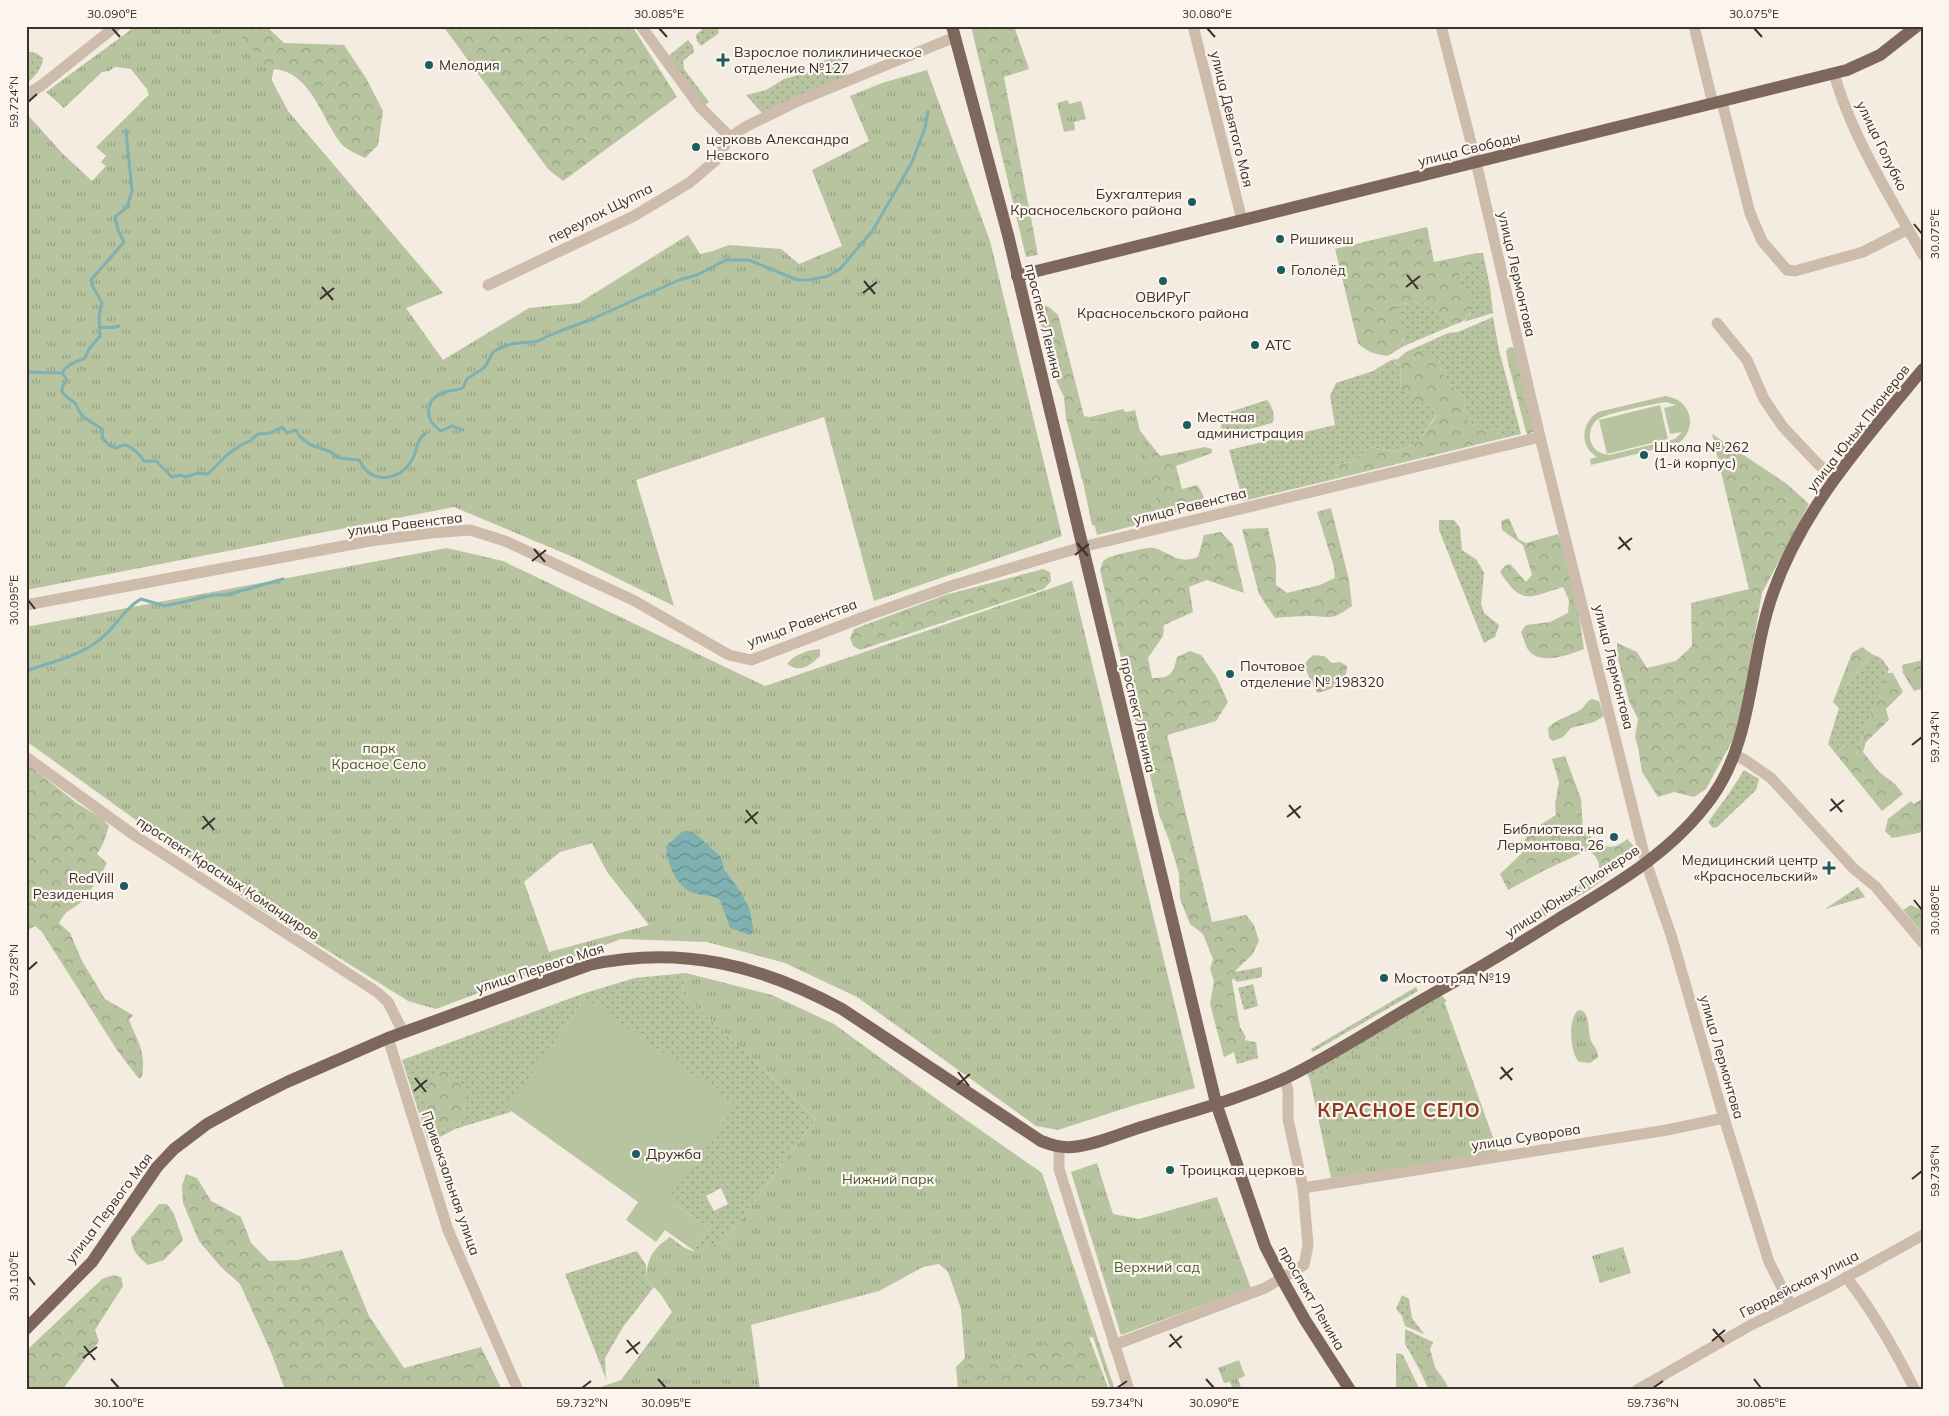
<svg xmlns="http://www.w3.org/2000/svg" width="1949" height="1416" viewBox="0 0 1949 1416" font-family="Mulish,sans-serif">
<defs>
<pattern id="grass-dots" width="8" height="8" patternUnits="userSpaceOnUse" patternTransform="scale(1.25)"><rect width="8" height="8" fill="#b8c4a0"/><path d="M2 2h.1M6 6h.1" fill="none" stroke="#97a083" stroke-width="1.8" stroke-linecap="round"/></pattern>
<pattern id="forest-crowns" width="20" height="18" patternUnits="userSpaceOnUse" patternTransform="scale(1.25)"><rect width="20" height="18" fill="#b8c4a0"/><path d="M2 6a3 3 0 1 1 6 0M12 15a3 3 0 1 1 6 0" fill="none" stroke="#97a083"/></pattern>
<pattern id="park-tufts" width="24" height="20" patternUnits="userSpaceOnUse" patternTransform="scale(1.25)"><rect width="24" height="20" fill="#b8c4a0"/><path d="M3 7l-1-3M5 7V3M7 7l1-3M15 17l-1-3M17 17v-4M19 17l1-3" fill="none" stroke="#97a083"/></pattern>
<pattern id="water-waves" width="16" height="10" patternUnits="userSpaceOnUse" patternTransform="scale(1.25)"><rect width="16" height="10" fill="#7fb0b2"/><path d="M0 5q4-4 8 0t8 0" fill="none" stroke="#699091"/></pattern>
</defs>
<rect width="100%" height="100%" fill="#f4ebe1"/>
<!-- grass -->
<g fill="url(#grass-dots)" fill-rule="evenodd">
<path d="M706,26H718L719,33L701,46L697,41L696,35Z"/>
<path d="M688,40L693,46L694,52L683,61L684,69L709,102L704,106L666,58Z"/>
<path d="M26,51L36,53L43,58C42,69 35,77 26,84Z"/>
<path d="M842,55L847,72L846,76L763,114L746,95L766,90L784,79L818,69L817,63Z"/>
<path d="M1477,253H1483L1490,287L1493,313L1464,322L1471,313L1455,282L1456,278L1478,259Z"/>
<path d="M1423,302L1441,315L1451,326L1404,346L1396,310L1398,304Z"/>
<path d="M1493,317L1499,350L1521,434L1504,438L1499,428L1484,431L1468,422L1464,397C1452,388 1441,375 1439,360L1406,352L1448,333L1458,332Z"/>
<path d="M1391,360L1400,366L1401,389L1427,404L1442,409C1434,420 1425,428 1420,441L1397,452L1370,447L1353,462L1335,465V475L1339,478L1243,501L1229,450L1335,425L1330,396L1336,383L1373,371Z"/>
<path d="M1267,400C1272,405 1276,417 1272,423L1227,435L1222,432L1220,415Z"/>
<path d="M1439,520H1454L1460,528L1462,550L1477,560L1484,573L1481,603L1484,613L1499,625L1495,637L1484,643L1439,530Z"/>
<path d="M1872,654L1882,659L1889,669L1856,754L1844,746L1836,754L1828,744L1839,708L1833,702Z"/>
<path d="M1744,770L1759,779L1756,790L1717,827L1713,828L1708,822L1728,795Z"/>
<path d="M1858,887L1865,897L1825,909Z"/>
<path d="M1262,967V977L1237,982L1228,973Z"/>
<path d="M686,973L682,993L816,1119L725,1240L694,1252L693,1250L709,1228L668,1199L586,998L508,1108L511,1112L455,1129L440,1137L428,1141L402,1060L585,993L635,978ZM426,1103L465,1105L461,1113L462,1122L439,1131L425,1115ZM721,1188L728,1204L714,1211L706,1196Z"/>
<path d="M1253,984L1258,1006L1244,1010L1238,988Z"/>
<path d="M1416,987L1418,991L1313,1052L1311,1049Z"/>
<path d="M1441,995L1447,1001L1310,1080L1307,1073Z"/>
<path d="M1230,1038L1256,1042L1258,1058L1237,1064Z"/>
<path d="M637,1251L646,1265L647,1279L654,1287L623,1327L605,1358L606,1379L565,1274Z"/>
<path d="M1402,1295L1409,1299L1412,1318L1424,1334L1405,1326L1402,1316L1396,1309Z"/>
<path d="M1405,1329L1433,1342L1427,1357L1417,1365L1405,1344Z"/>
</g>
<!-- forest -->
<g fill="url(#forest-crowns)">
<path d="M136,26L223,34L235,26H266L284,43L344,45L366,78L383,111L378,145L365,158C357,154 344,149 339,141C321,116 310,72 274,69L271,82L139,104L149,95L147,89L112,45Z"/>
<path d="M443,26H632L677,97L563,181L548,169Z"/>
<path d="M971,26H1014L1029,69L1004,77L1038,255L1026,257Z"/>
<path d="M1427,227L1434,262L1477,253L1479,259L1456,278L1455,282L1473,303C1470,318 1466,321 1451,326L1441,315L1423,302L1398,304L1396,310L1404,331L1402,340L1404,346L1387,356C1376,354 1366,352 1358,343L1335,249Z"/>
<path d="M1043,305L1049,307L1058,315L1084,416L1090,417L1123,409L1160,456L1205,447L1212,449V453L1176,466L1182,489L1197,485C1203,493 1205,498 1204,508L1186,510L1109,528L1092,525L1084,487L1066,418L1064,397L1049,365L1037,307Z"/>
<path d="M1512,347L1515,349L1534,431L1528,435L1526,432L1508,362L1506,352L1508,348Z"/>
<path d="M1427,351L1439,360C1441,375 1452,388 1464,397L1468,422L1484,431L1499,428L1504,438L1339,478L1332,471L1335,465L1353,462L1370,447L1397,452L1420,441C1425,428 1435,421 1441,409L1410,399L1401,389L1400,366L1391,360L1398,359L1406,352Z"/>
<path d="M1712,434L1787,484L1809,504L1762,593L1743,702L1735,736L1706,789L1694,797L1674,792L1658,797L1642,772L1638,747L1635,737L1638,719L1629,701L1617,655V643L1637,652L1647,668L1676,661L1692,646L1691,603L1749,589Z"/>
<path d="M1331,508L1349,580L1352,606C1330,622 1331,616 1307,616C1297,616 1286,617 1275,618L1259,594L1242,529L1268,528L1276,565V585L1287,593L1320,585L1335,578L1334,567L1317,512Z"/>
<path d="M1509,518L1518,539L1526,543L1558,534C1572,569 1579,612 1584,649C1568,655 1538,667 1527,648C1525,643 1523,637 1521,632L1526,625L1550,622L1568,613L1569,600L1563,587C1529,597 1523,607 1500,572L1505,566L1510,564L1526,582L1532,575L1523,545L1502,530L1501,521Z"/>
<path d="M1221,532L1233,545L1244,593L1207,580L1189,587L1193,612L1164,625L1163,636L1148,658L1152,678C1170,678 1173,675 1177,657L1190,651L1201,655L1216,676L1228,702L1216,721L1167,735L1212,922L1246,915L1254,925L1259,941L1252,955L1236,970L1232,981L1240,1027L1246,1037C1241,1049 1235,1052 1224,1057L1210,1004L1214,981L1210,969L1213,959L1203,934L1190,924L1180,899L1179,874L1170,843L1159,814L1140,733L1130,706L1120,654L1100,570L1103,561L1109,557C1118,555 1148,546 1154,548C1171,553 1178,565 1198,557L1204,535Z"/>
<path d="M1043,569L1050,572L1051,581L1044,589L860,650L853,646L850,638L854,629L945,595Z"/>
<path d="M1862,647L1872,654L1833,702L1852,653Z"/>
<path d="M820,649V656C809,666 802,673 787,664C795,654 808,650 820,649Z"/>
<path d="M1313,655L1324,656L1332,663L1340,662L1347,666C1346,686 1334,688 1318,693L1312,685L1304,664Z"/>
<path d="M1923,660V688L1914,691L1903,673L1902,665Z"/>
<path d="M1887,673H1893L1903,692L1886,709L1889,720L1866,742L1863,752L1879,772L1895,784L1903,794L1882,811L1836,754L1844,746L1856,754Z"/>
<path d="M1591,699L1599,701L1604,716L1594,722L1571,728L1563,737L1553,741L1549,738L1548,728C1557,718 1569,717 1580,710C1585,707 1586,702 1591,699Z"/>
<path d="M1565,756L1581,799L1583,830C1598,843 1608,855 1627,839L1635,847C1619,877 1564,905 1534,922L1531,914L1599,871C1600,862 1596,855 1588,850L1545,870L1508,890L1500,874L1522,853L1521,845L1531,831L1556,815L1555,804L1559,782L1552,759Z"/>
<path d="M26,763L78,804L102,818L109,826L103,844L97,854L107,863C100,877 92,890 81,902C70,912 68,907 59,923L70,933L82,961L105,999L133,1015L129,1020C138,1043 146,1050 142,1077L139,1079L117,1050L42,932L35,926L26,931Z"/>
<path d="M1923,798V832L1892,838L1885,831L1888,819L1911,801L1914,804Z"/>
<path d="M1911,905L1923,911V934L1903,910Z"/>
<path d="M450,1070C457,1080 465,1090 465,1103C465,1109 462,1115 462,1122L439,1131C436,1129 431,1127 429,1124C418,1110 428,1084 435,1071Z"/>
<path d="M186,1174L197,1178L211,1201L241,1217L251,1243L269,1261L298,1260L342,1250L369,1316L404,1368L481,1347L502,1390H285L271,1352L240,1284L221,1267L199,1241L183,1203L182,1186Z"/>
<path d="M159,1204H167L174,1214L183,1240L164,1260L148,1265C138,1257 132,1251 131,1238Z"/>
<path d="M113,1275L121,1277L123,1286L95,1330L99,1341L62,1390H31L26,1384V1351L102,1279Z"/>
<path d="M968,1288L1078,1308L1109,1390H966L962,1370L975,1353Z"/>
<path d="M1426,1347L1430,1349C1432,1355 1433,1363 1436,1369C1441,1376 1446,1381 1449,1390H1429L1412,1354Z"/>
<path d="M1399,1353L1403,1355L1420,1390H1396V1354Z"/>
</g>
<!-- park -->
<g fill="url(#park-tufts)" fill-rule="evenodd">
<path d="M136,26H233L260,58L288,111L443,293L406,308L443,360L529,308L579,303L688,235L700,254L713,251L729,245L781,249L799,264L842,246L812,170L869,141L850,96L882,83L927,70L990,241L1062,536L874,601L824,417L636,480L674,606L580,560L454,507L26,590V113L62,153L92,181L106,166L101,162L106,156L96,147L149,95L147,89L131,69L115,67L109,71L102,72L64,108L46,92Z"/>
<path d="M1068,100L1069,104L1081,101L1086,119L1074,122L1075,130L1064,132L1057,103Z"/>
<path d="M1135,410L1161,519L1097,535L1071,426Z"/>
<path d="M447,548L503,561L765,686L1072,581L1195,1088L1135,1105L1058,1130L1036,1126L857,997L785,963L707,942L621,939L436,1009L408,1001L250,902L26,741V627ZM592,843L607,872L649,925L549,952L524,882L560,852Z"/>
<path d="M686,973L772,995L834,1024L949,1108L1042,1173L1115,1390H1111L1093,1337L1050,1343L985,1364C978,1360 971,1364 964,1367L971,1390H958L956,1367L965,1358L961,1309L948,1272L939,1264L923,1267L879,1291L751,1325L760,1390H592L621,1380L672,1312L662,1296L647,1279C646,1259 653,1248 670,1237L683,1247L694,1252L725,1240L816,1119L682,993Z"/>
<path d="M1444,1001L1499,1154L1331,1178L1310,1080Z"/>
<path d="M1579,1010L1583,1011C1590,1018 1588,1029 1590,1038C1592,1045 1598,1048 1598,1057L1590,1063L1579,1062C1570,1053 1567,1017 1579,1010Z"/>
<path d="M1097,1163L1113,1214L1139,1219L1217,1197L1251,1288L1121,1335L1071,1172Z"/>
<path d="M1623,1247L1631,1273L1600,1283L1592,1256Z"/>
<path d="M1239,1360L1245,1376L1238,1379L1242,1390H1233L1230,1382L1224,1383L1218,1368Z"/>
</g>
<!-- pitch -->
<g fill="#b8c4a0" fill-rule="evenodd">
<path d="M1665,396C1692,399 1699,430 1677,444L1591,465L1590,459L1597,457C1579,446 1581,423 1598,412ZM1666,402L1676,405L1664,408L1670,434L1682,432L1675,439L1609,455C1601,454 1593,450 1591,442C1588,434 1591,425 1597,420C1605,413 1654,404 1666,402Z"/>
<path d="M1660,405L1668,439L1607,454L1599,420Z"/>
<path d="M586,998L736,1105L668,1199L709,1228L693,1250L665,1230L656,1242L626,1220L638,1202L507,1108Z"/>
</g>
<!-- water -->
<path fill="url(#water-waves)" d="M683,831H689L698,836L721,857L724,869L740,891L749,908L754,931L750,935L730,928L720,900C711,894 702,896 693,893C676,886 667,864 666,846Z"/>
<g fill="none" stroke-linecap="round" stroke-linejoin="round">
<!-- stream -->
<g stroke="#7fb0b2" stroke-width="3">
<path d="M100,328C107,326 112,329 119,326"/>
<path d="M26,372L62,373L67,380C56,393 65,395 75,403C78,406 78,411 81,414C86,420 97,425 103,430L102,438L109,445L115,448C118,447 121,446 124,445C131,445 141,456 144,461H156L172,477L180,475L185,477L198,473L208,474L227,455L241,445L250,441L258,434L270,433L282,427L287,433L296,430L300,437L311,445L329,451L340,458L359,460C361,462 362,465 363,467C377,485 402,478 412,460C418,450 415,441 426,433"/>
<path d="M62,373C67,364 76,362 85,358L89,349L100,336L99,316L102,303L92,285L91,280L124,242L118,230L115,217L127,207L132,191L126,130"/>
<path d="M463,430L452,426L441,431C424,420 424,400 444,392C450,390 457,391 463,388L467,379L485,367L493,352L498,349L511,344L538,341L550,335L592,319L679,280L697,275L726,260H749L797,280H809L828,276L840,269L873,230L912,162L925,128L928,112"/>
<path d="M26,671C54,661 84,656 106,634C118,623 126,607 141,599L165,606L214,595H226L283,579"/>
</g>
<!-- minor -->
<g stroke="#cdbbac" stroke-width="11">
<path d="M641,26L700,107L730,137"/>
<path d="M1193,26L1242,220"/>
<path d="M1441,26L1476,162L1540,437L1646,862L1672,938L1724,1118L1769,1262L1791,1305"/>
<path d="M1694,26L1713,104"/>
<path d="M1834,73C1850,133 1892,201 1923,255"/>
<path d="M26,95L42,85L116,26"/>
<path d="M1722,102L1750,213L1762,241L1787,270L1795,271L1863,252L1908,229"/>
<path d="M488,285L634,216L689,183L716,160L730,137L747,126L798,101L955,37"/>
<path d="M1717,323L1747,360L1764,399L1783,427L1818,464L1835,478"/>
<path d="M26,605L370,541L431,533L470,530L505,541L633,600L729,655L751,660L869,615L954,585L1082,547L1540,437"/>
<path d="M1735,755L1745,760L1771,778L1854,869L1875,886L1923,943"/>
<path d="M26,757L134,835L377,992L388,1002L403,1032"/>
<path d="M388,1038L448,1230L518,1390"/>
<path d="M1284,1078L1288,1090V1119L1303,1188"/>
<path d="M1059,1147V1169L1129,1390"/>
<path d="M1846,1277C1874,1312 1895,1350 1915,1390"/>
<path d="M1114,1345L1265,1288L1304,1265L1308,1245L1303,1188L1667,1130L1724,1118"/>
<path d="M1637,1390L1749,1326L1829,1287L1923,1235"/>
</g>
<!-- major -->
<g stroke="#7d675c" stroke-width="12">
<path d="M952,26L1008,235L1216,1103L1265,1246L1282,1279L1305,1320L1350,1390"/>
<path d="M1017,276L1847,70L1880,55L1917,26"/>
<path d="M26,1329L92,1262L157,1167L174,1149L207,1124L249,1101L287,1082L388,1038L589,965C680,945 761,965 842,1009L1041,1141C1052,1145 1061,1148 1072,1147C1096,1145 1121,1133 1145,1126C1192,1111 1243,1098 1288,1077C1339,1052 1386,1020 1436,992C1478,969 1519,944 1560,918C1615,885 1674,851 1712,797C1754,738 1749,660 1773,593C1803,507 1865,439 1923,369"/>
</g>
</g>
<!-- ticks -->
<path fill="none" stroke="#3b302b" stroke-width="2" d="M112,28L120,37M659,28L667,37M1207,28L1215,37M1754,28L1762,37M28,102L37,94M1914,224L1922,234M1407,275L1418,289M864,281L875,294M322,287L333,300M1406,287L1420,276M863,293L877,282M320,299L334,288M1619,537L1630,550M1077,543L1088,556M534,549L545,562M1618,549L1632,538M1075,555L1089,544M532,561L546,550M28,600L35,609M1912,745L1922,737M1831,799L1842,812M1289,805L1300,818M746,810L757,824M1830,811L1844,800M203,816L214,830M1287,817L1301,806M745,823L758,812M202,829L215,818M1914,900L1922,910M28,970L37,962M1501,1067L1512,1080M958,1072L969,1086M415,1078L426,1092M1500,1079L1513,1068M957,1085L970,1074M414,1091L427,1080M1912,1179L1922,1171M28,1276L35,1285M1713,1329L1724,1342M1170,1334L1181,1348M627,1340L638,1354M1712,1341L1725,1330M84,1346L95,1360M1169,1347L1182,1336M626,1353L640,1342M83,1358L97,1347M111,1379L119,1388M658,1379L666,1388M1206,1379L1214,1388M1754,1379L1761,1388M582,1388L591,1381M1117,1388L1127,1381M1653,1388L1663,1381"/>
<!-- markers -->
<g fill="#1f5a5e" stroke="#fbf5ee" stroke-width="2">
<path d="M720.5 52.5h5v5h5v5h-5v5h-5v-5h-5v-5h5z"/>
<circle cx="429" cy="65" r="5"/>
<circle cx="696" cy="147" r="5"/>
<circle cx="1192" cy="202" r="5"/>
<circle cx="1280" cy="239" r="5"/>
<circle cx="1281" cy="270" r="5"/>
<circle cx="1163" cy="281" r="5"/>
<circle cx="1255" cy="345" r="5"/>
<circle cx="1187" cy="425" r="5"/>
<circle cx="1644" cy="455" r="5"/>
<circle cx="1230" cy="674" r="5"/>
<circle cx="1614" cy="837" r="5"/>
<path d="M1826.5 860.5h5v5h5v5h-5v5h-5v-5h-5v-5h5z"/>
<circle cx="124" cy="886" r="5"/>
<circle cx="1384" cy="978" r="5"/>
<circle cx="636" cy="1154" r="5"/>
<circle cx="1170" cy="1170" r="5"/>
</g>
<g text-anchor="middle" stroke-width="4.5" stroke-linejoin="round" paint-order="stroke">
<!-- poi labels -->
<g font-size="14" fill="#3b302b" stroke="#fbf5ee" text-anchor="start">
<text x="734" y="57">Взрослое поликлиническое<tspan x="734" dy="16">отделение №127</tspan></text>
<text x="439" y="70">Мелодия</text>
<text x="706" y="144">церковь Александра<tspan x="706" dy="16">Невского</tspan></text>
<text x="1182" y="199" text-anchor="end">Бухгалтерия<tspan x="1182" dy="16">Красносельского района</tspan></text>
<text x="1290" y="244">Ришикеш</text>
<text x="1291" y="275">Гололёд</text>
<text x="1163" y="302" text-anchor="middle">ОВИРуГ<tspan x="1163" dy="16">Красносельского района</tspan></text>
<text x="1265" y="350">АТС</text>
<text x="1197" y="422">Местная<tspan x="1197" dy="16">администрация</tspan></text>
<text x="1654" y="452">Школа № 262<tspan x="1654" dy="16">(1-й корпус)</tspan></text>
<text x="1240" y="671">Почтовое<tspan x="1240" dy="16">отделение № 198320</tspan></text>
<text x="1604" y="834" text-anchor="end">Библиотека на<tspan x="1604" dy="16">Лермонтова, 26</tspan></text>
<text x="1818" y="865" text-anchor="end">Медицинский центр<tspan x="1818" dy="16">«Красносельский»</tspan></text>
<text x="114" y="883" text-anchor="end">RedVill<tspan x="114" dy="16">Резиденция</tspan></text>
<text x="1394" y="983">Мостоотряд №19</text>
<text x="646" y="1159">Дружба</text>
<text x="1180" y="1175">Троицкая церковь</text>
</g>
<!-- street labels -->
<g font-size="14" fill="#3b302b" stroke="#fbf5ee">
<text transform="translate(1232 119) rotate(76)" y="5">улица Девятого Мая</text>
<text transform="translate(1882 146) rotate(64)" y="5">улица Голубко</text>
<text transform="translate(1469 149) rotate(-14)" y="5">улица Свободы</text>
<text transform="translate(600 213) rotate(-27)" y="5">переулок Щуппа</text>
<text transform="translate(1517 274) rotate(77)" y="5">улица Лермонтова</text>
<text transform="translate(1044 321) rotate(76)" y="5">проспект Ленина</text>
<text transform="translate(1858 428) rotate(-52)" y="5">улица Юных Пионеров</text>
<text transform="translate(1190 506) rotate(-14)" y="5">улица Равенства</text>
<text transform="translate(405 524) rotate(-7)" y="5">улица Равенства</text>
<text transform="translate(802 623) rotate(-20)" y="5">улица Равенства</text>
<text transform="translate(1614 667) rotate(76)" y="5">улица Лермонтова</text>
<text transform="translate(1138 715) rotate(77)" y="5">проспект Ленина</text>
<text transform="translate(228 878) rotate(33)" y="5">проспект Красных Командиров</text>
<text transform="translate(1572 891) rotate(-33)" y="5">улица Юных Пионеров</text>
<text transform="translate(540 968) rotate(-18)" y="5">улица Первого Мая</text>
<text transform="translate(1722 1057) rotate(74)" y="5">улица Лермонтова</text>
<text transform="translate(1526 1137) rotate(-9)" y="5">улица Суворова</text>
<text transform="translate(451 1183) rotate(71)" y="5">Привокзальная улица</text>
<text transform="translate(109 1208) rotate(-53)" y="5">улица Первого Мая</text>
<text transform="translate(1799 1284) rotate(-27)" y="5">Гвардейская улица</text>
<text transform="translate(1312 1298) rotate(60)" y="5">проспект Ленина</text>
</g>
<!-- park labels -->
<g font-size="14" fill="#4a5a2e" stroke="#fbf5ee">
<text x="379" y="753">парк<tspan x="379" dy="16">Красное Село</tspan></text>
<text x="888" y="1184">Нижний парк</text>
<text x="1157" y="1272">Верхний сад</text>
</g>
<!-- district labels -->
<g font-size="19" font-weight="bold" letter-spacing="1" fill="#8c3b22" stroke="#fbf5ee">
<text x="1399" y="1117">КРАСНОЕ СЕЛО</text>
</g>
</g>
<!-- border -->
<rect width="1949" height="1416" fill="none" stroke="#fbf5ee" stroke-width="55"/>
<rect x="28" y="28" width="1894" height="1360" fill="none" stroke="#3b302b" stroke-width="2"/>
<g font-size="12" text-anchor="middle" fill="#3b302b">
<text x="112" y="18">30.090°E</text>
<text x="659" y="18">30.085°E</text>
<text x="1207" y="18">30.080°E</text>
<text x="1754" y="18">30.075°E</text>
<text transform="translate(14 102) rotate(-90)" y="4">59.724°N</text>
<text transform="translate(1935 234) rotate(-90)" y="4">30.075°E</text>
<text transform="translate(14 600) rotate(-90)" y="4">30.095°E</text>
<text transform="translate(1935 737) rotate(-90)" y="4">59.734°N</text>
<text transform="translate(1935 910) rotate(-90)" y="4">30.080°E</text>
<text transform="translate(14 970) rotate(-90)" y="4">59.728°N</text>
<text transform="translate(1935 1171) rotate(-90)" y="4">59.736°N</text>
<text transform="translate(14 1276) rotate(-90)" y="4">30.100°E</text>
<text x="119" y="1407">30.100°E</text>
<text x="582" y="1407">59.732°N</text>
<text x="666" y="1407">30.095°E</text>
<text x="1117" y="1407">59.734°N</text>
<text x="1214" y="1407">30.090°E</text>
<text x="1653" y="1407">59.736°N</text>
<text x="1761" y="1407">30.085°E</text>
</g>
</svg>
